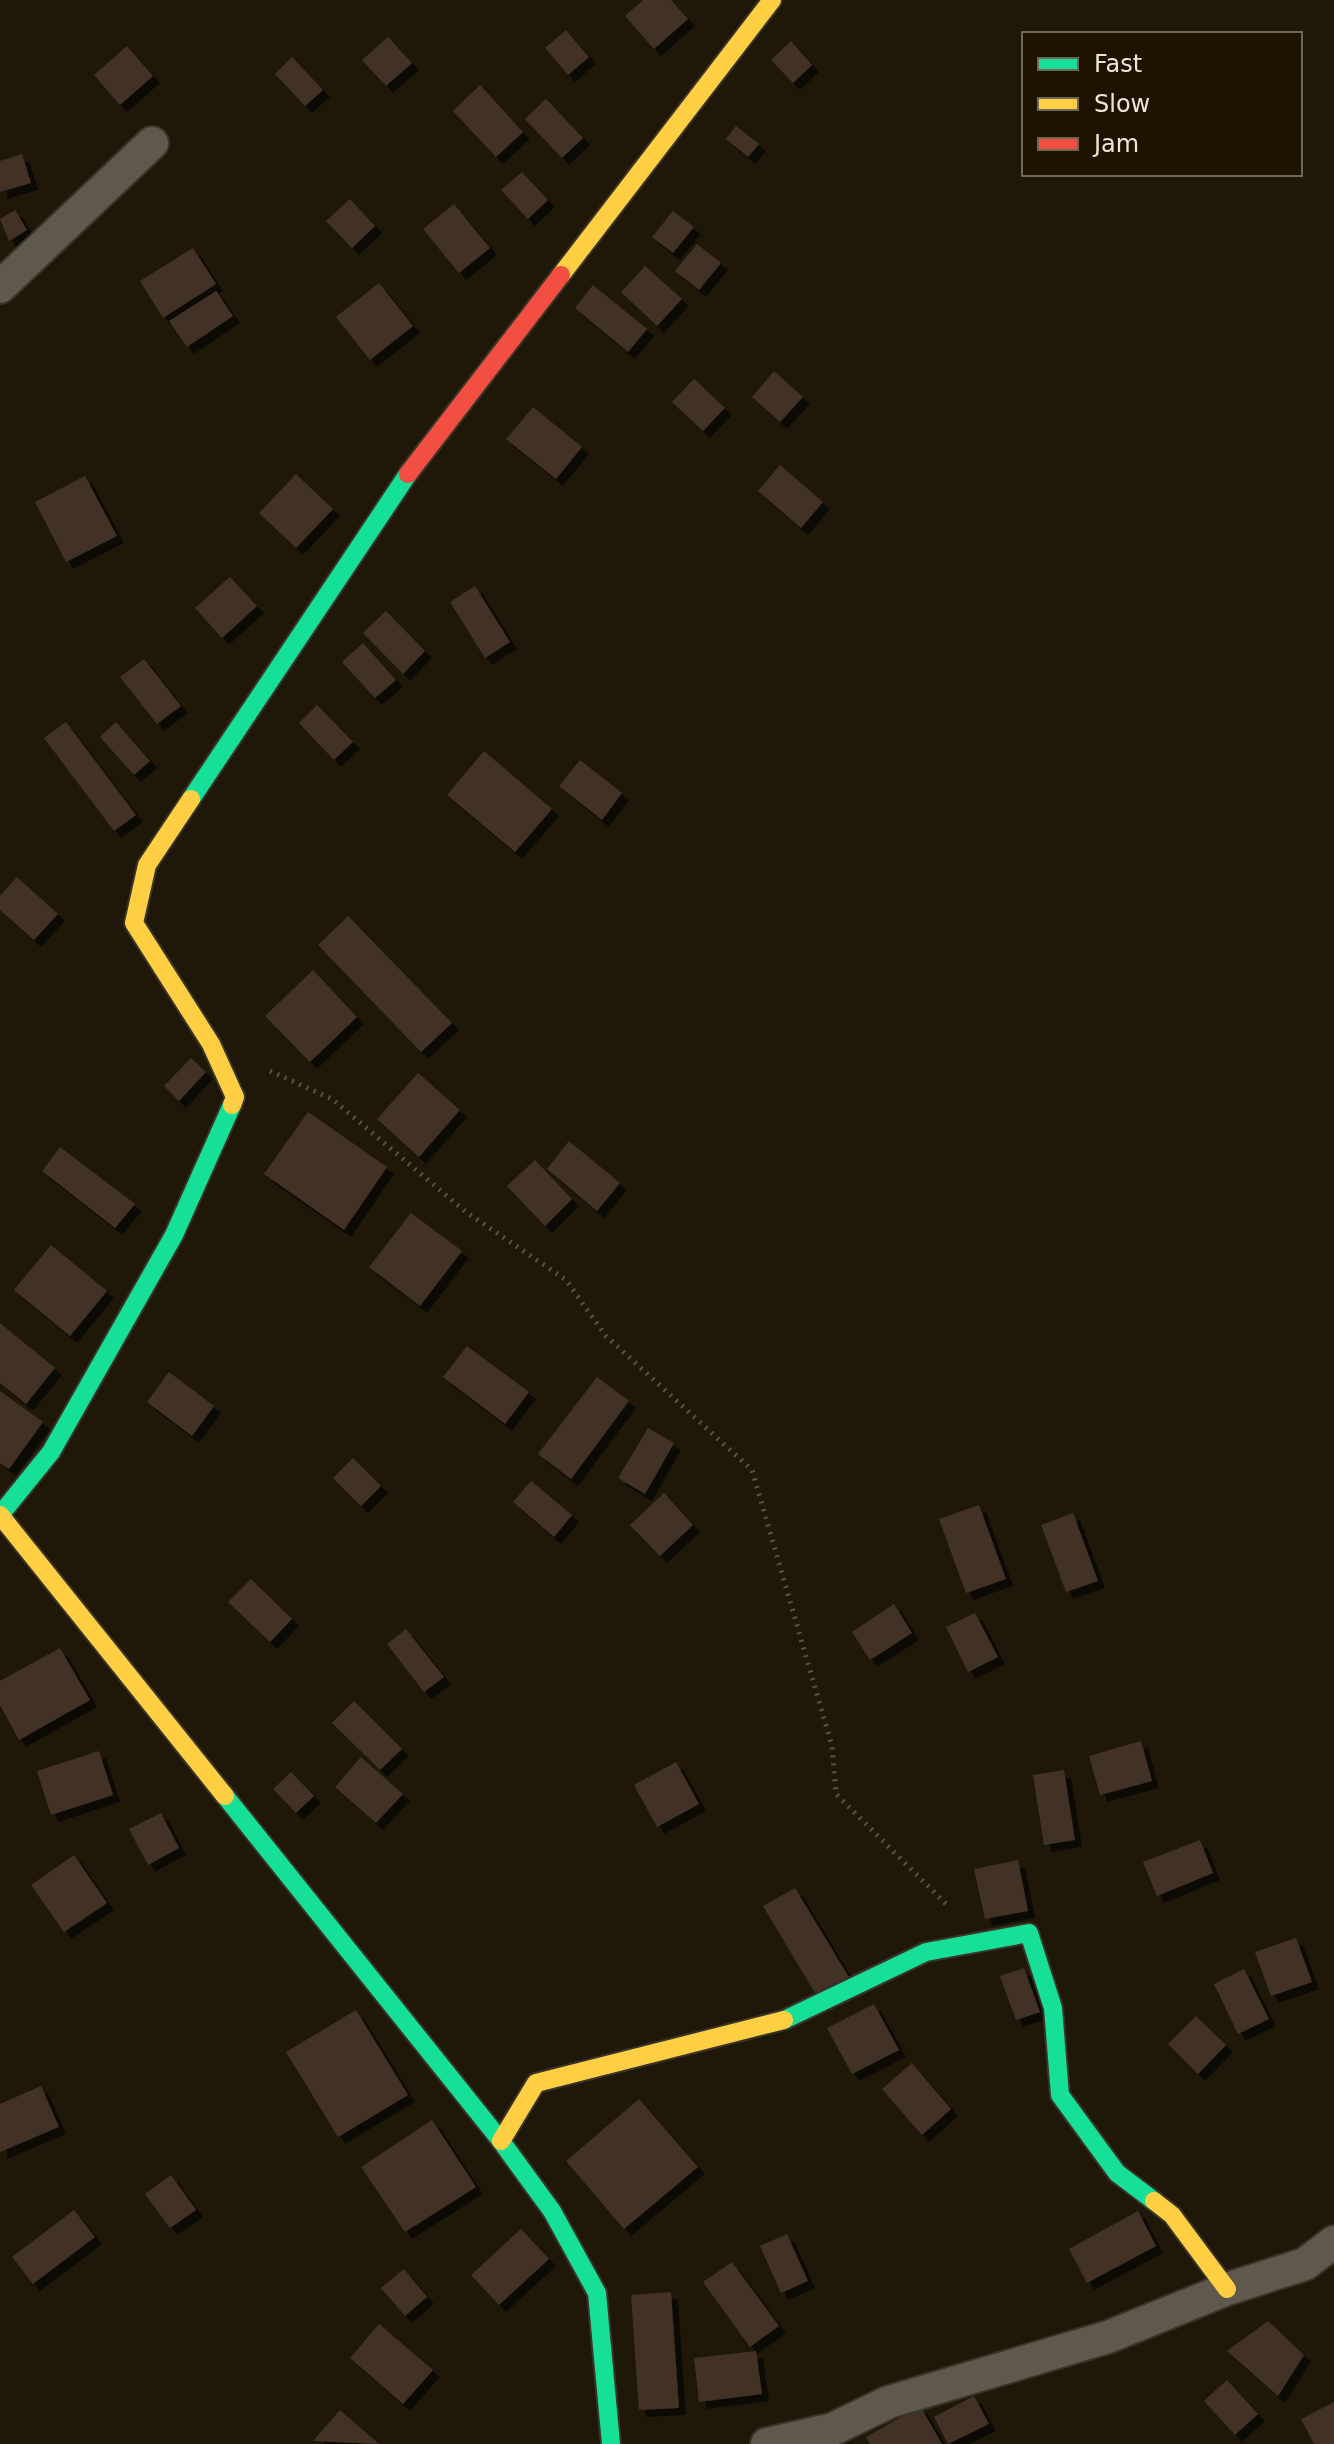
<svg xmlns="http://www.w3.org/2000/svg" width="1334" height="2444" viewBox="0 0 1334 2444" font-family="'DejaVu Sans',sans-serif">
<defs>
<filter id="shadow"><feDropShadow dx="7" dy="7" stdDeviation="0" flood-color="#0009"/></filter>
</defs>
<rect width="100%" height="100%" fill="#1f1809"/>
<!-- building -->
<g fill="#423127" filter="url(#shadow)">
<path d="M643,0H671L688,19L654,49L625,16Z"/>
<path d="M566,30L589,57L568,75L545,48Z"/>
<path d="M388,37L412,63L386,86L362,60Z"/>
<path d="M791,41L812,65L793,83L771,60Z"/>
<path d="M127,46L153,76L120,105L94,75Z"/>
<path d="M292,57L323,90L305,106L275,74Z"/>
<path d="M480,85L523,132L496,157L453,111Z"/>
<path d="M546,99L583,138L562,158L525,119Z"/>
<path d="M736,126L759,144L748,157L726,139Z"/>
<path d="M22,154L31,183L0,192V161Z"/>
<path d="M522,172L548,200L528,219L501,190Z"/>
<path d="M350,199L375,226L352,248L326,221Z"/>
<path d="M454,204L490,248L459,273L423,229Z"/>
<path d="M15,210L27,230L9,241L0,219Z"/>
<path d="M673,211L694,227L673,253L652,237Z"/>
<path d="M697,244L721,263L699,290L675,271Z"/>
<path d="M193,248L216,284L163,318L140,281Z"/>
<path d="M645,266L682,299L657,326L621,292Z"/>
<path d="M379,283L413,326L370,360L336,317Z"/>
<path d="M593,285L647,329L628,352L575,308Z"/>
<path d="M216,291L233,316L187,347L169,321Z"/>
<path d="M774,371L803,397L780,422L752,397Z"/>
<path d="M694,379L725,408L703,431L672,402Z"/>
<path d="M533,407L582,447L556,479L506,439Z"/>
<path d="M780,465L823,502L801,528L758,491Z"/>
<path d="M296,474L333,509L296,548L259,513Z"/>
<path d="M85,476L117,536L66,562L35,502Z"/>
<path d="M230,577L257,606L222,638L195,608Z"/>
<path d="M475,586L510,642L485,658L450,602Z"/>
<path d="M386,611L425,651L403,674L363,633Z"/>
<path d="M363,643L396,680L375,698L342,662Z"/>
<path d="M144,659L181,706L157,724L120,677Z"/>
<path d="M317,705L353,742L334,760L299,723Z"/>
<path d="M66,722L136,815L114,831L44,738Z"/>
<path d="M116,722L150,761L134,775L100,737Z"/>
<path d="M484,751L552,809L515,852L447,795Z"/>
<path d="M580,760L622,793L602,820L559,786Z"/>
<path d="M17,877L58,914L34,940L0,910V896Z"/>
<path d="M348,916L452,1023L421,1052L318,945Z"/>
<path d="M313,970L357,1017L310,1062L265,1016Z"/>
<path d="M191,1058L206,1072L179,1101L164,1086Z"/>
<path d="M418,1073L460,1110L419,1157L377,1119Z"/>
<path d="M308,1112L387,1167L344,1230L264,1174Z"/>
<path d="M569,1141L620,1183L597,1211L547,1169Z"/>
<path d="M60,1147L135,1204L115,1228L42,1171Z"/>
<path d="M535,1160L572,1199L545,1226L507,1186Z"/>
<path d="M411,1213L462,1251L420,1306L369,1267Z"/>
<path d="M51,1245L107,1291L70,1336L14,1290Z"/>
<path d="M0,1323L55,1368L26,1404L0,1383Z"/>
<path d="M467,1346L529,1392L505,1424L443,1377Z"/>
<path d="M169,1372L214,1406L192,1436L147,1402Z"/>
<path d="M597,1377L629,1401L571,1479L538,1454Z"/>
<path d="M0,1391L43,1422L9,1469L0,1463Z"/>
<path d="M648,1428L674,1443L645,1494L618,1478Z"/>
<path d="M353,1458L381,1486L361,1506L333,1478Z"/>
<path d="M531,1481L572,1515L554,1537L513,1502Z"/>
<path d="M664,1493L693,1525L660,1556L630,1525Z"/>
<path d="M979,1505L1006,1579L966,1593L939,1519Z"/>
<path d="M1073,1513L1098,1581L1066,1592L1041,1525Z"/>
<path d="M251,1579L292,1619L270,1642L228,1602Z"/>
<path d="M894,1604L912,1633L870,1660L852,1632Z"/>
<path d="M975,1613L998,1657L968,1672L946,1627Z"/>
<path d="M406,1629L444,1677L424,1692L387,1644Z"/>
<path d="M60,1648L90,1700L19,1740L0,1705V1681Z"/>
<path d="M354,1701L402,1749L380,1770L332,1723Z"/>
<path d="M1141,1741L1152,1781L1100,1795L1089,1756Z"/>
<path d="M99,1751L113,1795L51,1815L37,1771Z"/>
<path d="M361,1757L403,1794L376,1823L335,1787Z"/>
<path d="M676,1762L699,1804L657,1827L634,1785Z"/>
<path d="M1064,1770L1075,1840L1044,1845L1033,1775Z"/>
<path d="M291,1772L314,1796L296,1813L273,1789Z"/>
<path d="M161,1813L179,1848L148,1865L129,1829Z"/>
<path d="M1200,1840L1213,1873L1157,1896L1143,1862Z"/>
<path d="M74,1855L107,1903L64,1932L31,1885Z"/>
<path d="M1018,1860L1028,1911L985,1919L974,1869Z"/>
<path d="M795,1888L850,1979L818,1998L763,1906Z"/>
<path d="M1296,1938L1312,1982L1271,1996L1255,1952Z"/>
<path d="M1024,1968L1040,2012L1016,2020L1000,1976Z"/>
<path d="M1244,1969L1269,2019L1238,2034L1214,1984Z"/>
<path d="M874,2004L899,2050L852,2074L827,2028Z"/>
<path d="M356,2010L408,2095L338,2137L286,2052Z"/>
<path d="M1196,2016L1226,2045L1198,2074L1168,2044Z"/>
<path d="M912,2063L951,2109L922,2135L882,2089Z"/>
<path d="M41,2086L59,2127L0,2152V2104Z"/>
<path d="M639,2099L698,2167L624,2229L566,2161Z"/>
<path d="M432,2120L476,2187L405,2232L361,2167Z"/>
<path d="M171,2175L196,2210L170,2228L145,2194Z"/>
<path d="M74,2210L95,2237L33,2284L12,2257Z"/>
<path d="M1138,2211L1156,2246L1087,2283L1069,2249Z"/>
<path d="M521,2229L549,2259L499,2305L471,2275Z"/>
<path d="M787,2234L808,2281L781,2293L760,2246Z"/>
<path d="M732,2262L779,2326L750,2347L703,2282Z"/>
<path d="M404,2269L427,2297L405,2316L381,2288Z"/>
<path d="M671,2292L679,2408L639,2410L631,2295Z"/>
<path d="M1268,2321L1304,2355L1278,2396L1227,2351Z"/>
<path d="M379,2324L433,2370L403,2404L350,2358Z"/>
<path d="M756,2351L762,2394L699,2402L694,2358Z"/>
<path d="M1227,2380L1258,2414L1235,2435L1204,2401Z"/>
<path d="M974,2396L989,2424L948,2444L934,2417Z"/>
<path d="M1334,2402V2444H1314L1301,2419Z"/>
<path d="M920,2406L942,2444H870L866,2437Z"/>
<path d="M340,2410L379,2444L313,2441Z"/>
</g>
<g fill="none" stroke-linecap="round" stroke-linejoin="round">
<!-- street casing -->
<g stroke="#3a3427" stroke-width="36">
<g id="street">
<path d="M0,287L152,143"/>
<path d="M767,2444L833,2429L889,2402L1108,2337L1227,2289L1305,2264L1334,2242"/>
</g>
</g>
<!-- fast casing -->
<g stroke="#3a3427" stroke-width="22">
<g id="fast">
<path d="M191,799L408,474"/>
<path d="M0,1515L51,1452L174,1235L232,1105"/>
<path d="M225,1796L501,2141L552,2211L597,2293L611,2444"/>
<path d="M784,2020L926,1952L1029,1933L1053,2008L1060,2095L1117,2173L1154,2201"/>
</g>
</g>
<!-- slow casing -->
<g stroke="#3a3427" stroke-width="22">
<g id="slow">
<path d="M561,275L772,0"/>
<path d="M191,799L147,865L134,923L211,1044L235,1097L232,1105"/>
<path d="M0,1515L225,1796"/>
<path d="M501,2141L536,2083L784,2020"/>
<path d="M1154,2201L1172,2215L1227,2289"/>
</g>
</g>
<!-- jam casing -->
<g stroke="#3a3427" stroke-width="22">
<path id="jam" d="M408,474L561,275"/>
</g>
<!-- path -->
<path stroke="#585247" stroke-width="5" stroke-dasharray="2 6" stroke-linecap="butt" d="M270,1071L332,1099L466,1212L566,1280L606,1336L752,1470L832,1746L836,1794L948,1906"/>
<!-- street -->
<use href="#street" stroke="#5f584d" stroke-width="32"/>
<!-- fast -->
<use href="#fast" stroke="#16e098" stroke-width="18"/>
<!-- slow -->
<use href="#slow" stroke="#ffcf43" stroke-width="18"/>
<!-- jam -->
<use href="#jam" stroke="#f24e42" stroke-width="18"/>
</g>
<!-- legend -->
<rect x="1022" y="32" width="280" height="144" fill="#1e1200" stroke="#716755" stroke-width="2"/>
<rect x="1038" y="58" width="40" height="12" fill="#16e098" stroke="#716755" stroke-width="2"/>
<text x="1094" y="72" font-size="24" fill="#eee6d5">Fast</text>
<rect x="1038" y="98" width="40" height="12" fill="#ffcf43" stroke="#716755" stroke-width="2"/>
<text x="1094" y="112" font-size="24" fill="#eee6d5">Slow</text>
<rect x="1038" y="138" width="40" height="12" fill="#f24e42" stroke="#716755" stroke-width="2"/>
<text x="1094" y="152" font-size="24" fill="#eee6d5">Jam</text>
</svg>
